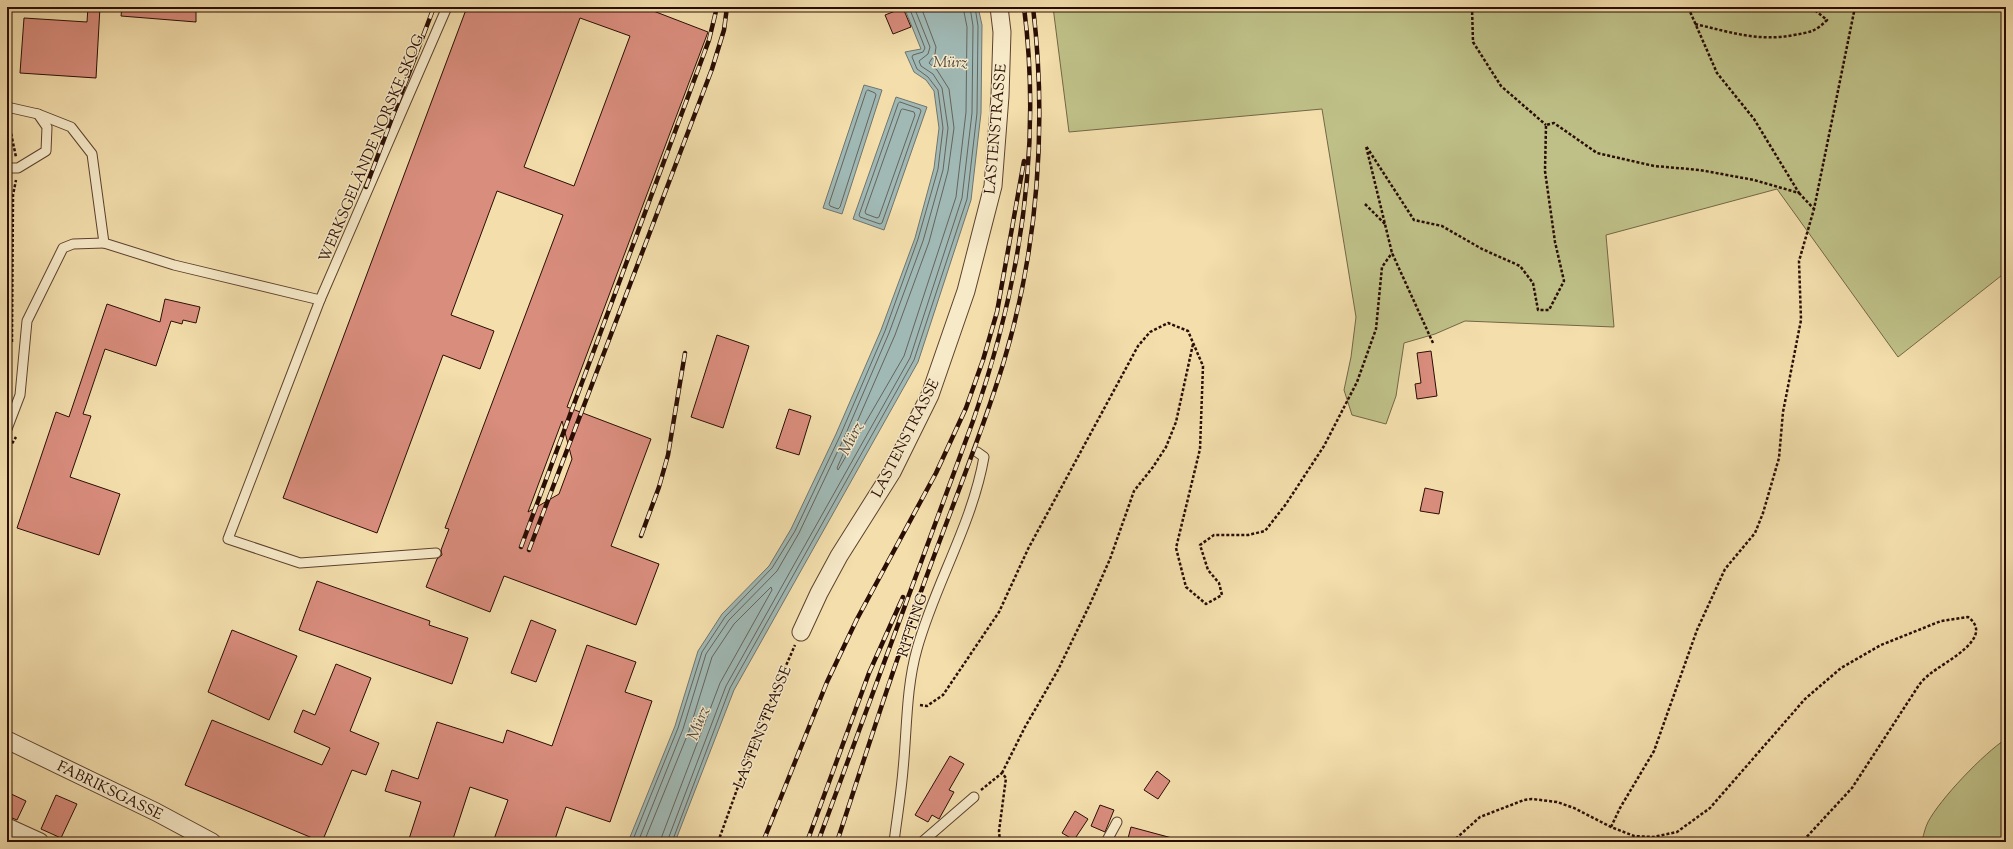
<svg xmlns="http://www.w3.org/2000/svg" width="2013" height="849" viewBox="0 0 2013 849" font-family="'Sorts Mill Goudy',serif">
<rect width="100%" height="100%" fill="#f3deac"/>
<filter id="stains"><feTurbulence type="fractalNoise" baseFrequency=".005" numOctaves="4"/><feColorMatrix values="0 0 0 0 .2 0 0 0 0 .09 0 0 0 0 .02 0 0 0 .5 -.17"/></filter>
<radialGradient id="worn" r=".72"><stop offset=".6" stop-color="#630" stop-opacity="0"/><stop offset="1" stop-color="#630" stop-opacity=".3"/></radialGradient>
<!-- green -->
<g fill="#bec087" stroke="#746646">
<path d="M1053,7H2006V272L1898,357L1777,189L1606,235L1614,327L1465,321L1435,334L1404,343L1396,396L1386,424L1352,415L1344,390L1351,357L1356,317L1322,109L1069,132Z"/>
<path d="M2006,739V842H1925L1922,840C1924,834 1925,828 1928,822C1940,799 1984,753 2006,739Z"/>
</g>
<!-- water -->
<g fill="#a0b9b5" stroke="#71746e">
<path d="M904,7H978L982,25L981,113L971,200L918,362L734,690L675,842H628L675,726L698,651L722,614L769,566L791,529L836,434L881,330L915,238L934,168L939,128L934,91L926,80L914,72L905,52L921,49Z"/>
<path d="M864,85L882,90L842,214L823,208Z"/>
<path d="M896,97L927,107L884,230L853,219Z"/>
</g>
<g fill="none" stroke-linecap="round" stroke-linejoin="round">
<!-- shore -->
<g stroke="#65635c" stroke-width="1">
<path d="M921,7L936,47L935,54L929,63L937,70L949,89L954,128L948,171L929,242L895,335L837,468L838,470L904,356L956,197L966,112L967,27L963,7"/>
<path d="M868,90L875,93L876,95L840,207L838,209L830,206L829,204L866,92Z"/>
<path d="M900,102L920,109L921,111L882,223L880,224L860,217L859,215L898,104Z"/>
<path d="M903,109L914,112L915,115L879,217L877,218L866,214L865,212L901,110Z"/>
<path d="M632,842L678,728L702,652L725,617L772,568L795,531L840,436L885,331L918,239L938,169L943,128L938,90L928,77L917,69L912,57L913,55L923,52L925,48L909,7"/>
<path d="M638,842L683,729L706,654L729,620L777,571L799,533L844,438L889,333L923,241L943,170L948,128L942,88L933,74L921,66L919,61L928,54L930,47L914,7"/>
<path d="M644,842L689,731L712,657L734,624L771,587L772,590L720,683L662,836L661,842"/>
<path d="M667,842L726,686L910,358L962,198L972,113L973,26L970,7"/>
<path d="M672,842L730,688L914,360L967,199L977,113L978,26L975,7"/>
</g>
</g>
<!-- building -->
<g fill="#d98d7d" stroke="#2a0d04" fill-rule="evenodd">
<path d="M88,7H100L96,78L20,73L24,18L87,22Z"/>
<path d="M122,7H196V22L121,16Z"/>
<path d="M467,7H643L708,32L567,407L651,439L611,546L659,564L636,625L504,576L490,612L426,587L437,559L442,555L441,550L449,529L445,528L563,215L497,191L451,315L494,331L480,369L443,355L377,533L283,498ZM580,18L630,36L574,186L524,167ZM562,421L572,459L559,494L528,512Z"/>
<path d="M903,8L911,27L893,34L885,15Z"/>
<path d="M165,299L200,307L196,323L183,320L182,324L171,321L156,366L105,349L83,414L91,416L70,477L120,494L99,555L17,528L56,412L69,417L107,304L160,322Z"/>
<path d="M717,335L749,346L723,428L691,417Z"/>
<path d="M1431,351L1437,396L1417,399L1415,384L1421,383L1417,353Z"/>
<path d="M789,409L811,416L799,455L776,448Z"/>
<path d="M1425,488L1443,492L1439,514L1420,511Z"/>
<path d="M317,581L430,621L429,625L468,638L452,684L299,630Z"/>
<path d="M531,620L556,630L536,682L511,673Z"/>
<path d="M232,630L297,656L269,720L208,692Z"/>
<path d="M587,645L636,662L625,692L652,701L610,822L566,807L554,842H493L508,800L470,787L452,842H408L421,802L385,791L392,770L418,779L437,722L503,743L507,730L552,746Z"/>
<path d="M336,664L371,678L350,731L379,743L366,775L352,770L322,842L185,785L212,720L322,765L330,748L294,732L303,710L315,715Z"/>
<path d="M950,756L964,764L949,790L954,792L939,819L932,815L928,822L915,815Z"/>
<path d="M1157,771L1170,781L1158,799L1144,790Z"/>
<path d="M7,792L26,801L17,820L7,816Z"/>
<path d="M56,795L77,804L61,838L41,829Z"/>
<path d="M1100,805L1114,810L1105,832L1091,826Z"/>
<path d="M1075,811L1088,819L1074,840L1062,833Z"/>
<path d="M1131,827L1172,838L1171,842H1127Z"/>
</g>
<g fill="none" stroke-linecap="round" stroke-linejoin="round">
<!-- lane casing -->
<g stroke="#5c412e" stroke-width="11">
<g id="lane">
<path d="M7,107L38,114L47,127L46,151L18,168H7"/>
<path d="M38,114L71,127L92,154L104,243L174,265L320,300"/>
<path d="M7,429L20,395L27,321L63,248L73,244L104,243"/>
<path d="M436,553L300,563L228,539L320,300L447,7"/>
<path d="M894,842C897,818 901,794 903,770C907,730 906,688 917,649C935,584 972,525 984,457L977,452"/>
<path d="M922,842L974,797"/>
<path d="M1106,842L1117,822"/>
</g>
</g>
<!-- street casing -->
<g stroke="#5c412e" stroke-width="19">
<g id="street">
<path d="M801,632L819,593L839,556L892,472L930,395L966,291L993,186L1000,96L1002,32L999,7"/>
<path d="M7,740L156,812L212,842"/>
<path d="M7,827L40,842"/>
</g>
</g>
<!-- path -->
<g stroke="#2a0d04" stroke-width="2.5" stroke-dasharray="3 2" stroke-linecap="butt">
<path d="M1472,7L1473,42L1501,86L1546,125"/>
<path d="M1695,24C1730,32 1759,42 1794,35C1810,32 1815,32 1827,20L1811,7"/>
<path d="M8,119L16,157"/>
<path d="M1799,193L1814,209"/>
<path d="M1365,204L1385,224"/>
<path d="M12,342L13,195L16,180"/>
<path d="M1433,343L1392,253L1366,146L1414,220L1442,226L1482,249L1520,266L1533,283L1538,310H1549L1564,281L1555,242L1545,171L1546,125L1554,123L1597,153L1654,166L1700,170L1754,180L1799,193L1754,119L1717,73L1688,7"/>
<path d="M7,452L16,437"/>
<path d="M920,705L927,706L943,695L999,612L1028,549L1138,346L1150,332L1168,323L1188,331L1203,366L1200,449L1176,548L1186,587L1206,604L1222,595L1219,583L1208,570L1200,545L1214,535H1248L1265,531L1286,504L1324,446L1357,382L1376,329L1382,267L1392,253"/>
<path d="M1002,773L1025,727L1058,670L1091,602L1110,559L1134,491L1153,467L1166,447L1176,422L1193,344"/>
<path d="M981,790L1002,773L1006,778L999,831L1000,842"/>
<path d="M1611,827L1620,808L1654,751L1697,630L1725,569L1755,533L1763,513L1779,458L1783,412L1801,320L1799,261L1814,209L1855,7"/>
<path d="M718,842L761,723L795,645"/>
<path d="M1452,842L1480,817L1524,800L1532,799L1557,802L1574,808L1611,827L1634,836L1653,837L1677,832L1710,808L1805,699L1841,668L1881,645L1941,621L1968,617C1996,638 1944,662 1930,674C1926,677 1922,681 1919,685L1852,788L1802,842"/>
</g>
<!-- lane -->
<use href="#lane" stroke="#f7eac9" stroke-width="9"/>
<!-- street -->
<use href="#street" stroke="#f7eac9" stroke-width="17"/>
<!-- rail casing -->
<g stroke="#2a0d04" stroke-width="4.5">
<g id="rail">
<path d="M366,187L434,7"/>
<path d="M641,536L659,487L668,455L685,353"/>
<path d="M521,547L709,40L717,7"/>
<path d="M529,550L712,69L724,30L727,7"/>
<path d="M763,842L827,682L857,619L936,473L966,408L983,360L997,312L1024,161"/>
<path d="M807,842L869,673L903,597"/>
<path d="M818,842L973,421C1020,287 1042,148 1024,7"/>
<path d="M837,842C865,757 892,671 923,586C950,511 981,437 1004,361C1038,248 1047,124 1033,7"/>
</g>
</g>
<!-- rail -->
<use href="#rail" stroke="#f7eac9" stroke-width="3" stroke-dasharray="9" stroke-linecap="butt"/>
</g>
<g text-anchor="middle" stroke-width="3" stroke-linejoin="round" paint-order="stroke">
<!-- street labels -->
<g font-size="15" fill="#2a0d04" stroke="#f7eac9">
<text transform="translate(995 129) rotate(-85)" y="5">LASTENSTRASSE</text>
<text transform="translate(371 148) rotate(-67)" y="5">WERKSGELÄNDE NORSKE SKOG</text>
<text transform="translate(905 438) rotate(-63)" y="5">LASTENSTRASSE</text>
<text transform="translate(912 625) rotate(-72)" y="5">RITTING</text>
<text transform="translate(762 727) rotate(-68)" y="5">LASTENSTRASSE</text>
<text transform="translate(110 790) rotate(26)" y="5">FABRIKSGASSE</text>
</g>
<!-- water labels -->
<g font-size="16" font-style="italic" fill="#534942" stroke="#f7eac9">
<text x="950" y="67">Mürz</text>
<text transform="translate(850 438) rotate(-63)" y="6">Mürz</text>
<text transform="translate(697 723) rotate(-69)" y="6">Mürz</text>
</g>
</g>
<!-- margin -->
<rect width="2013" height="849" fill="none" stroke="#f3deac" stroke-width="24"/>
<rect x="8" y="8" width="1997" height="833" fill="none" stroke="#2a0d04" stroke-width="2"/>
<rect x="12" y="12" width="1989" height="825" fill="none" stroke="#2a0d04"/>
<rect width="100%" height="100%" filter="url(#stains)"/>
<rect width="100%" height="100%" fill="url(#worn)"/>
</svg>
